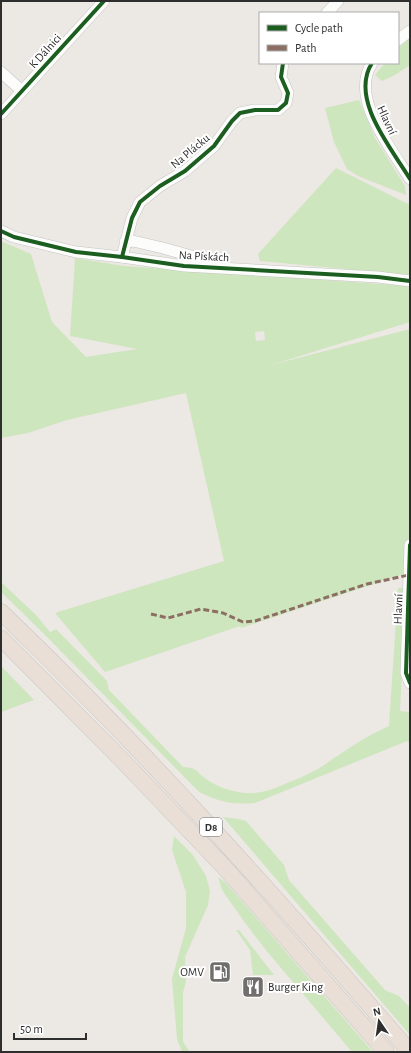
<svg xmlns="http://www.w3.org/2000/svg" width="411" height="1053" viewBox="0 0 411 1053" font-family="'Alegreya Sans',sans-serif">
<rect width="100%" height="100%" fill="#ece8e4"/>
<!-- green -->
<g fill="#cee6be" fill-rule="evenodd">
<path d="M410,38V65L395,75L382,81L375,75L385,63H398V48Z"/>
<path d="M359,100L375,138L405,186L406,195L358,176L347,169L334,142L325,108Z"/>
<path d="M336,168L410,205V275L260,261L258,254Z"/>
<path d="M1,241L31,254L52,322L86,357L137,349L70,336L75,258L124,266L410,286V322L271,365L410,329V572L241,628L240,626L105,672L55,613L224,561L186,393L67,420L28,433L1,438ZM264,331L265,340L256,341L255,332Z"/>
<path d="M1,582L36,615L50,632L56,629L107,681L109,690L183,767C198,768 195,771 206,779C217,787 233,792 246,793C261,794 274,789 287,783C298,779 308,774 318,769C341,754 363,737 389,726L398,588H406L400,711L410,712V744L407,741L255,803C232,805 220,802 199,792L45,635L1,592Z"/>
<path d="M1,666L34,700L1,712Z"/>
<path d="M223,817L239,819L246,821L284,865L289,880L385,990L399,996L410,1008V1035Z"/>
<path d="M174,836L193,855L206,876L210,891L208,905L185,957L186,981L183,993V1042L190,1052H182L177,1039L172,979L186,928V892L172,850Z"/>
<path d="M218,877L225,882L373,1052H352L265,949L243,920L222,890Z"/>
<path d="M236,930H239L274,975H253L250,950Z"/>
</g>
<g fill="none" stroke-linecap="round" stroke-linejoin="round">
<!-- minor casing -->
<g stroke="#c5c4c5" stroke-width="12">
<g id="minor">
<path d="M327,13L338,1"/>
<path d="M398,40L410,31"/>
<path d="M372,63C349,99 392,149 410,179"/>
<path d="M1,72L22,91"/>
<path d="M1,114L104,1"/>
<path d="M1,231L14,237L76,252L122,257L184,266L378,277L410,281"/>
<path d="M125,242L133,241L163,248L209,261L216,266"/>
<path d="M122,257L132,218L140,202L160,186L185,171L214,146L232,121L240,113L255,110H278L286,103L288,93L281,77L283,63"/>
<path d="M410,545L406,673L410,683"/>
</g>
</g>
<!-- highway casing -->
<g stroke="#c6c5c4" stroke-width="17">
<g id="highway">
<path d="M1,612C146,751 279,900 410,1052"/>
<path d="M1,638L126,764L225,868L386,1052"/>
</g>
</g>
<!-- minor -->
<use href="#minor" stroke="#fcfcfb" stroke-width="11"/>
<!-- highway -->
<use href="#highway" stroke="#eadfd6" stroke-width="16"/>
<!-- quiet -->
<path stroke="#8d6e63" stroke-width="3" stroke-dasharray="6 3" stroke-linecap="butt" d="M151,614L168,618L201,609L223,613L243,622L255,621L367,584L409,575"/>
<!-- cycleway casing -->
<g stroke="#fff" stroke-width="6">
<g id="cycleway">
<path d="M372,63C349,99 392,149 410,179"/>
<path d="M1,114L104,1"/>
<path d="M1,231L14,237L76,252L122,257L184,266L378,277L410,281"/>
<path d="M122,257L132,218L140,202L160,186L185,171L214,146L232,121L240,113L255,110H278L286,103L288,93L281,77L283,63"/>
<path d="M410,545L406,673L410,683"/>
</g>
</g>
<!-- cycleway -->
<use href="#cycleway" stroke="#1b5e20" stroke-width="4"/>
</g>
<!-- icons -->
<defs>
<g id="fuel-square" transform="scale(1.15)"><rect x="-9" y="-9" width="18" height="18" rx="4" fill="#706f6e" stroke="#fff"/><path d="M-5.5-6h7V0h2V4h1.3V-2.5L3-4.5l.8-.8L6-3V5H2.5V1h-1V6h-7ZM-4.2-4.7v3.2H.2V-4.7Z" fill="#fff"/></g>
<g id="restaurant-square" transform="scale(1.15)"><rect x="-9" y="-9" width="18" height="18" rx="4" fill="#706f6e" stroke="#fff"/><path d="M-5-6h1v4h1v-4h1v4h1v-4h1v5L-1.5 .5V6h-2V.5L-5-1ZM5-6V6H3V1.5H1.5Q1.5-4 5-6Z" fill="#fff"/></g>
</defs>
<g fill-rule="evenodd">
<use href="#fuel-square" x="220" y="972"/>
<use href="#restaurant-square" x="253" y="987"/>
</g>
<g text-anchor="middle" stroke-width="4" stroke-linejoin="round" paint-order="stroke">
<!-- shield labels -->
<rect fill="#fff" stroke="#6d6d6d" stroke-width="1" x="200" y="818" width="22" height="18" rx="3"/>
<g font-size="11" font-weight="bold" fill="#2e2e2e">
<text x="211" y="831">D8</text>
</g>
<!-- street labels -->
<g font-size="12" fill="#2e2e2e" stroke="#fff">
<text transform="translate(45 51) rotate(-48)" y="4">K Dálnici</text>
<text transform="translate(387 120) rotate(65)" y="4">Hlavní</text>
<text transform="translate(190 151) rotate(-40)" y="4">Na Plácku</text>
<text transform="translate(204 256) rotate(3)" y="4">Na Pískách</text>
<text transform="translate(398 609) rotate(-88)" y="4">Hlavní</text>
</g>
<!-- poi labels -->
<g font-size="12" fill="#2e2e2e" stroke="#fff" text-anchor="end">
<text x="204" y="976">OMV</text>
<text x="268" y="991" text-anchor="start">Burger King</text>
</g>
</g>
<!-- border -->
<rect width="411" height="1053" fill="none" stroke="#2e2e2e" stroke-width="4"/>
<!-- legend -->
<rect x="259" y="12" width="140" height="52" fill="#ffffff" stroke="#ababab"/>
<rect x="267" y="25" width="20" height="6" fill="#1b5e20" stroke="#ababab"/>
<text x="295" y="32" font-size="12" fill="#2e2e2e">Cycle path</text>
<rect x="267" y="45" width="20" height="6" fill="#8d6e63" stroke="#ababab"/>
<text x="295" y="52" font-size="12" fill="#2e2e2e">Path</text>
<!-- north arrow -->
<g transform="translate(379 1021) rotate(347)" stroke="#ffffff" stroke-width="3" paint-order="stroke">
<path d="M0-3L7 15L0 10L-7 15Z" fill="#2e2e2e"/>
<text y="-6" font-size="11" font-weight="bold" text-anchor="middle" fill="#2e2e2e">N</text>
</g>
<!-- scale -->
<path d="M14 1033v6h72v-6" fill="none" stroke="#2e2e2e" stroke-width="2"/>
<text x="20" y="1033" font-size="12" fill="#2e2e2e" stroke="#ffffff" stroke-width="3" paint-order="stroke">50 m</text>
</svg>
